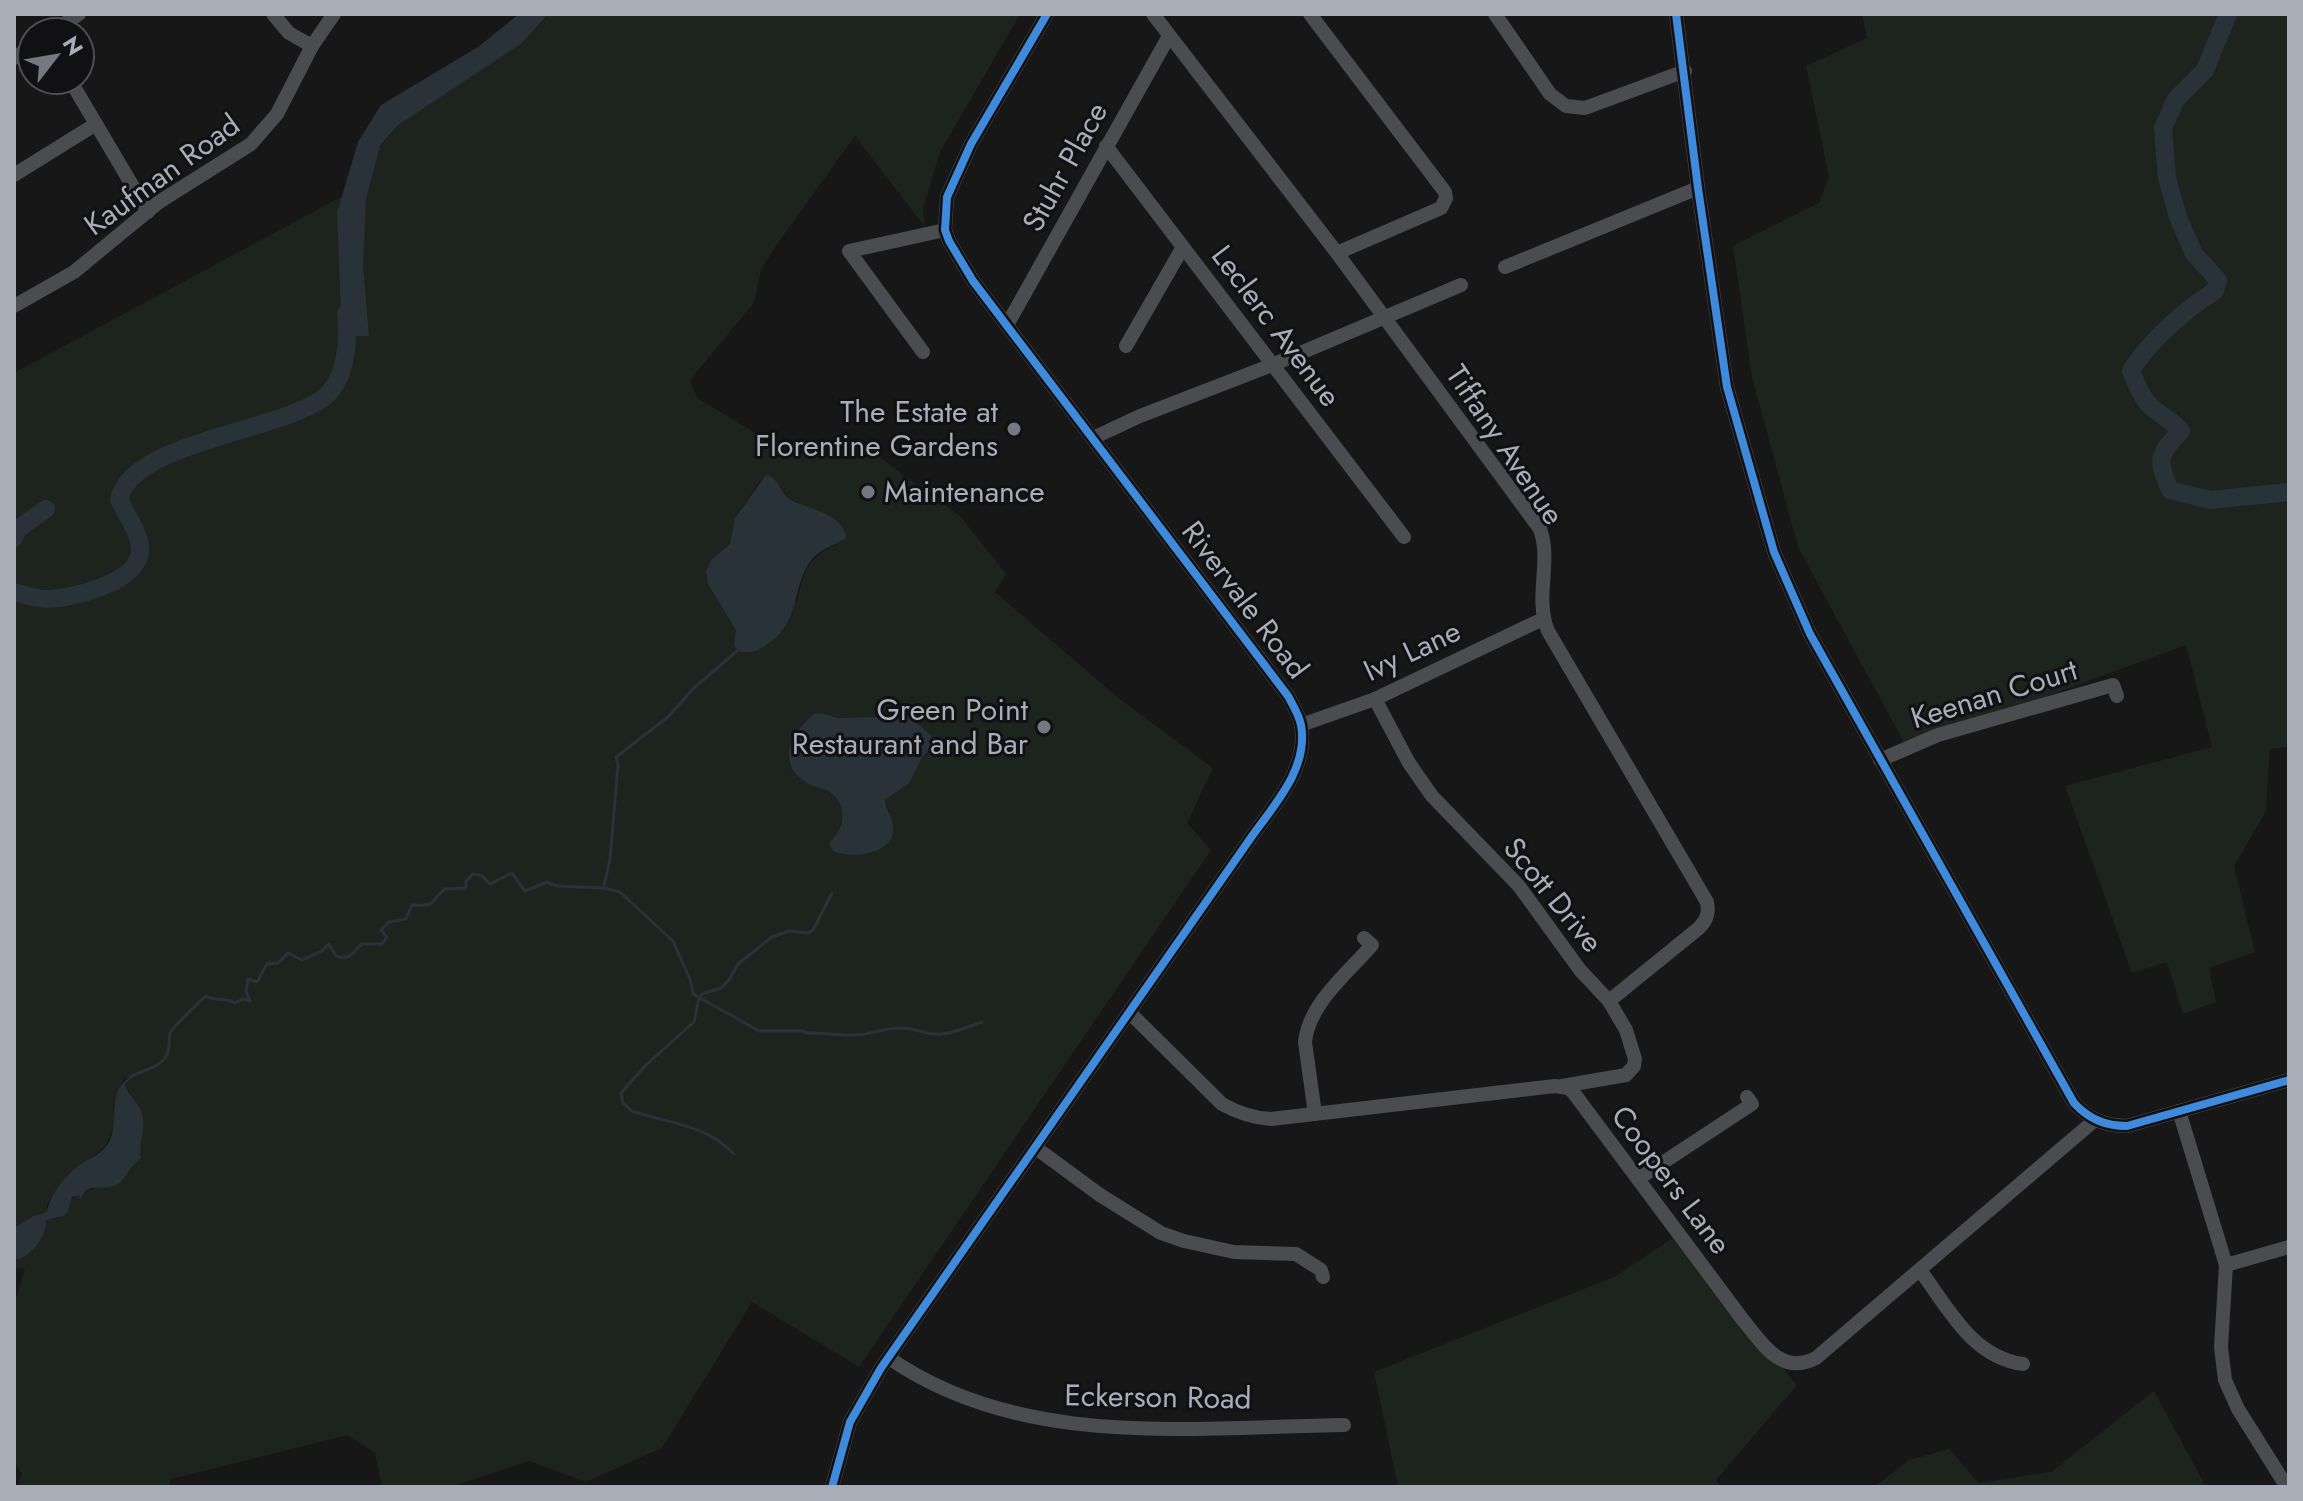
<svg xmlns="http://www.w3.org/2000/svg" width="2303" height="1501" viewBox="0 0 2303 1501" font-family="Jost,sans-serif">
<rect width="100%" height="100%" fill="#171717"/>
<!-- green -->
<g fill="#1d241e" fill-rule="evenodd">
<path d="M548,14H1020L940,152L923,209L925,227L855,136L775,247L761,270L754,303L690,380L697,398L786,451L864,446L960,516L1006,574L995,592L1117,697L1213,768L1187,823L1211,850L859,1367L752,1302L662,1448L586,1482L529,1461L451,1487H382L375,1453L347,1435L171,1479L169,1487H17L22,1474L14,1462V1304L25,1269L14,1267V1260C30,1256 46,1238 46,1220L51,1217L56,1219L68,1211L72,1198L99,1186L112,1187L131,1170L139,1153L143,1119L125,1084L130,1078L123,1080L113,1106L115,1123L106,1146L68,1175L47,1204V1212L33,1216L14,1228V373L341,197L397,126L522,43ZM760,481L780,487L790,500L800,503L845,539C809,559 807,560 797,601L734,644L737,630L709,584L712,559L730,544L735,518ZM822,713L838,718L908,716L931,735L929,752L885,800L889,811L860,855L853,854L832,841L838,833L843,815C841,806 837,798 830,793C808,776 774,777 795,739C802,725 808,719 822,713Z"/>
<path d="M1862,14H2289V747L2270,749L2266,811L2234,866L2255,952L2209,968L2216,1002L2183,1014L2167,962L2132,973L2065,786L2212,747L2186,645L1907,748L1798,547L1752,377L1733,246L1819,203L1829,177L1806,66L1867,38Z"/>
<path d="M1673,1238L1797,1385L1716,1480L1720,1487H1398L1374,1372L1614,1277Z"/>
<path d="M2154,1391L2206,1487H1874L1909,1460L1949,1449L1979,1483L2051,1472Z"/>
</g>
<!-- water -->
<g fill="#2a3239">
<path d="M519,14H548L522,43L397,126L380,146L366,199L363,267L369,336H342L337,213L358,142L381,105L478,47Z"/>
<path d="M766,475C781,479 779,494 793,501C810,509 840,514 846,535L845,539C832,546 818,550 809,563C791,592 800,624 766,645C757,652 748,654 737,651L734,644L736,630L708,584L706,571L712,559L730,544L735,518Z"/>
<path d="M822,713L838,718L908,716L931,735L932,747L922,758L909,783L885,800C886,810 894,819 893,831C892,855 849,859 833,851L829,843C844,830 848,808 832,794C826,788 816,788 809,784C774,765 790,734 814,714Z"/>
<path d="M134,1075L125,1084C129,1098 141,1103 143,1118C145,1132 138,1145 141,1158C130,1165 126,1181 114,1186C101,1191 89,1181 80,1199L79,1196L72,1197L68,1211L64,1216L46,1220C47,1236 30,1259 14,1260V1228L33,1216L47,1212C49,1197 64,1177 77,1167C88,1158 104,1154 110,1140C120,1115 105,1090 134,1075Z"/>
</g>
<g fill="none" stroke-linecap="round" stroke-linejoin="round">
<!-- stream -->
<g stroke="#2a3239" stroke-width="3">
<path d="M604,886L610,859L618,765L616,757L668,717L694,688L737,651"/>
<path d="M130,1077C140,1071 158,1068 165,1058C171,1051 168,1041 170,1033C171,1029 203,998 206,996C217,1002 226,997 235,1003L243,999L250,1001L246,991L248,979L257,982L267,964L278,963L288,953L302,960L322,951L329,944L336,956C352,961 352,951 362,944H382L387,937L381,930L389,922L406,919L412,905C440,906 428,902 445,889L466,888V881L473,874L482,876L490,884L512,873L525,891L547,882L557,886L604,888L620,892L673,941L690,979L693,994L759,1031H803L807,1033C823,1032 837,1036 854,1035C870,1035 887,1027 903,1028C915,1028 929,1036 941,1034C954,1033 968,1027 982,1022"/>
<path d="M734,1154C706,1124 670,1124 632,1111L623,1103L621,1093L646,1065L694,1022L699,998L702,994L721,988L729,980L738,964L772,937L789,931L808,933L813,930L832,893"/>
</g>
<!-- river -->
<g stroke="#2a3239" stroke-width="18">
<path d="M2228,14L2205,70L2176,99L2163,128L2167,178L2178,217L2194,254L2218,280L2215,291C2188,307 2147,343 2131,371C2137,385 2143,402 2155,410C2165,418 2173,421 2181,431C2158,456 2156,457 2170,490L2210,500L2289,492"/>
<path d="M14,538L18,529L46,509"/>
<path d="M14,592C24,594 35,599 45,599C71,599 138,583 140,551C141,533 126,516 119,499C133,442 275,432 322,399C347,381 349,340 346,313"/>
</g>
<!-- minor -->
<g stroke="#4b4c50" stroke-width="14">
<path d="M273,14L289,33L312,46"/>
<path d="M1153,14L1337,253L1540,529C1552,562 1534,598 1548,631L1707,902C1709,913 1707,920 1699,928L1609,1001"/>
<path d="M1310,14L1445,192L1446,198L1441,208L1337,253"/>
<path d="M1495,14L1550,94L1566,106L1585,108L1685,71"/>
<path d="M1676,14L1698,188L1727,387L1774,552L1810,634L2074,1103C2089,1119 2105,1126 2127,1126L2289,1080"/>
<path d="M52,32L79,14"/>
<path d="M14,58L32,46"/>
<path d="M70,80L148,212"/>
<path d="M1106,146L1404,537"/>
<path d="M14,175L96,124"/>
<path d="M1505,267L1698,188"/>
<path d="M14,306L74,272L159,202L251,144L277,114L312,46L334,14"/>
<path d="M1007,325L1169,36"/>
<path d="M1126,346L1183,247"/>
<path d="M923,352L849,251L945,230"/>
<path d="M1093,438L1140,416L1272,365L1461,285"/>
<path d="M1375,699L1409,763L1432,796L1519,886L1580,970L1609,1001L1626,1030L1635,1059L1634,1066L1626,1075L1562,1086"/>
<path d="M1301,725L1375,699L1543,619"/>
<path d="M1880,760L1938,735L2113,685L2117,696"/>
<path d="M1130,1013L1222,1104C1238,1113 1252,1118 1271,1119L1555,1086L1568,1088L1573,1092L1743,1320C1763,1344 1781,1376 1816,1358L2095,1120"/>
<path d="M2179,1111L2226,1265L2221,1347L2225,1380L2238,1409L2285,1484"/>
<path d="M1315,1114L1305,1042C1309,1003 1348,973 1372,945L1364,938"/>
<path d="M1036,1148L1100,1195L1161,1233L1184,1241L1234,1252L1296,1254L1321,1270L1323,1277"/>
<path d="M1638,1179L1752,1104L1747,1097"/>
<path d="M2226,1265L2289,1247"/>
<path d="M1920,1270C1949,1309 1972,1357 2023,1364"/>
<path d="M889,1358C1022,1450 1191,1427 1344,1425"/>
<path d="M832,1487L850,1422L881,1368L1250,839C1273,806 1309,769 1301,725C1299,715 1293,705 1288,696L973,281L949,241L945,230L947,197L971,144L1047,14"/>
</g>
<!-- cycleway casing -->
<g stroke="#111113" stroke-width="13">
<g id="cycleway">
<path d="M1676,14L1698,188L1727,387L1774,552L1810,634L2074,1103C2089,1119 2105,1126 2127,1126L2289,1080"/>
<path d="M832,1487L850,1422L881,1368L1250,839C1273,806 1309,769 1301,725C1299,715 1293,705 1288,696L973,281L949,241L945,230L947,197L971,144L1047,14"/>
</g>
</g>
<!-- cycleway -->
<use href="#cycleway" stroke="#408adc" stroke-width="8"/>
</g>
<!-- markers -->
<g fill="#757880" stroke="#111113" stroke-width="3">
<circle cx="1014" cy="429" r="8"/>
<circle cx="868" cy="492" r="8"/>
<circle cx="1044" cy="727" r="8"/>
</g>
<g text-anchor="middle" stroke-width="6" stroke-linejoin="round" paint-order="stroke">
<!-- street labels -->
<g font-size="30" fill="#a8adb8" stroke="#111113">
<text transform="translate(1065 167) rotate(-61)" y="10">Stuhr Place</text>
<text transform="translate(162 175) rotate(-36)" y="10">Kaufman Road</text>
<text transform="translate(1276 326) rotate(53)" y="10">Leclerc Avenue</text>
<text transform="translate(1505 445) rotate(56)" y="10">Tiffany Avenue</text>
<text transform="translate(1245 600) rotate(53)" y="10">Rivervale Road</text>
<text transform="translate(1412 651) rotate(-25)" y="10">Ivy Lane</text>
<text transform="translate(1994 694) rotate(-17)" y="10">Keenan Court</text>
<text transform="translate(1553 895) rotate(51)" y="10">Scott Drive</text>
<text transform="translate(1671 1180) rotate(53)" y="10">Coopers Lane</text>
<text transform="translate(1158 1397) rotate(1)" y="10">Eckerson Road</text>
</g>
<!-- poi labels -->
<g font-size="30" fill="#a8adb8" stroke="#111113" text-anchor="end">
<text x="998" y="422">The Estate at<tspan x="998" dy="34">Florentine Gardens</tspan></text>
<text x="884" y="502" text-anchor="start">Maintenance</text>
<text x="1028" y="720">Green Point<tspan x="1028" dy="34">Restaurant and Bar</tspan></text>
</g>
</g>
<!-- border -->
<rect width="2303" height="1501" fill="none" stroke="#a8adb8" stroke-width="32"/>
<!-- north arrow -->
<g transform="translate(56 56) rotate(59)"><circle r="38" fill="#111113" stroke="#4d4f55" stroke-width="2"/>
<path d="M0-6L14 30L0 20L-14 30Z" fill="#757880"/>
<text y="-12" font-size="22" font-weight="bold" text-anchor="middle" fill="#a8adb8">N</text>
</g>
</svg>
